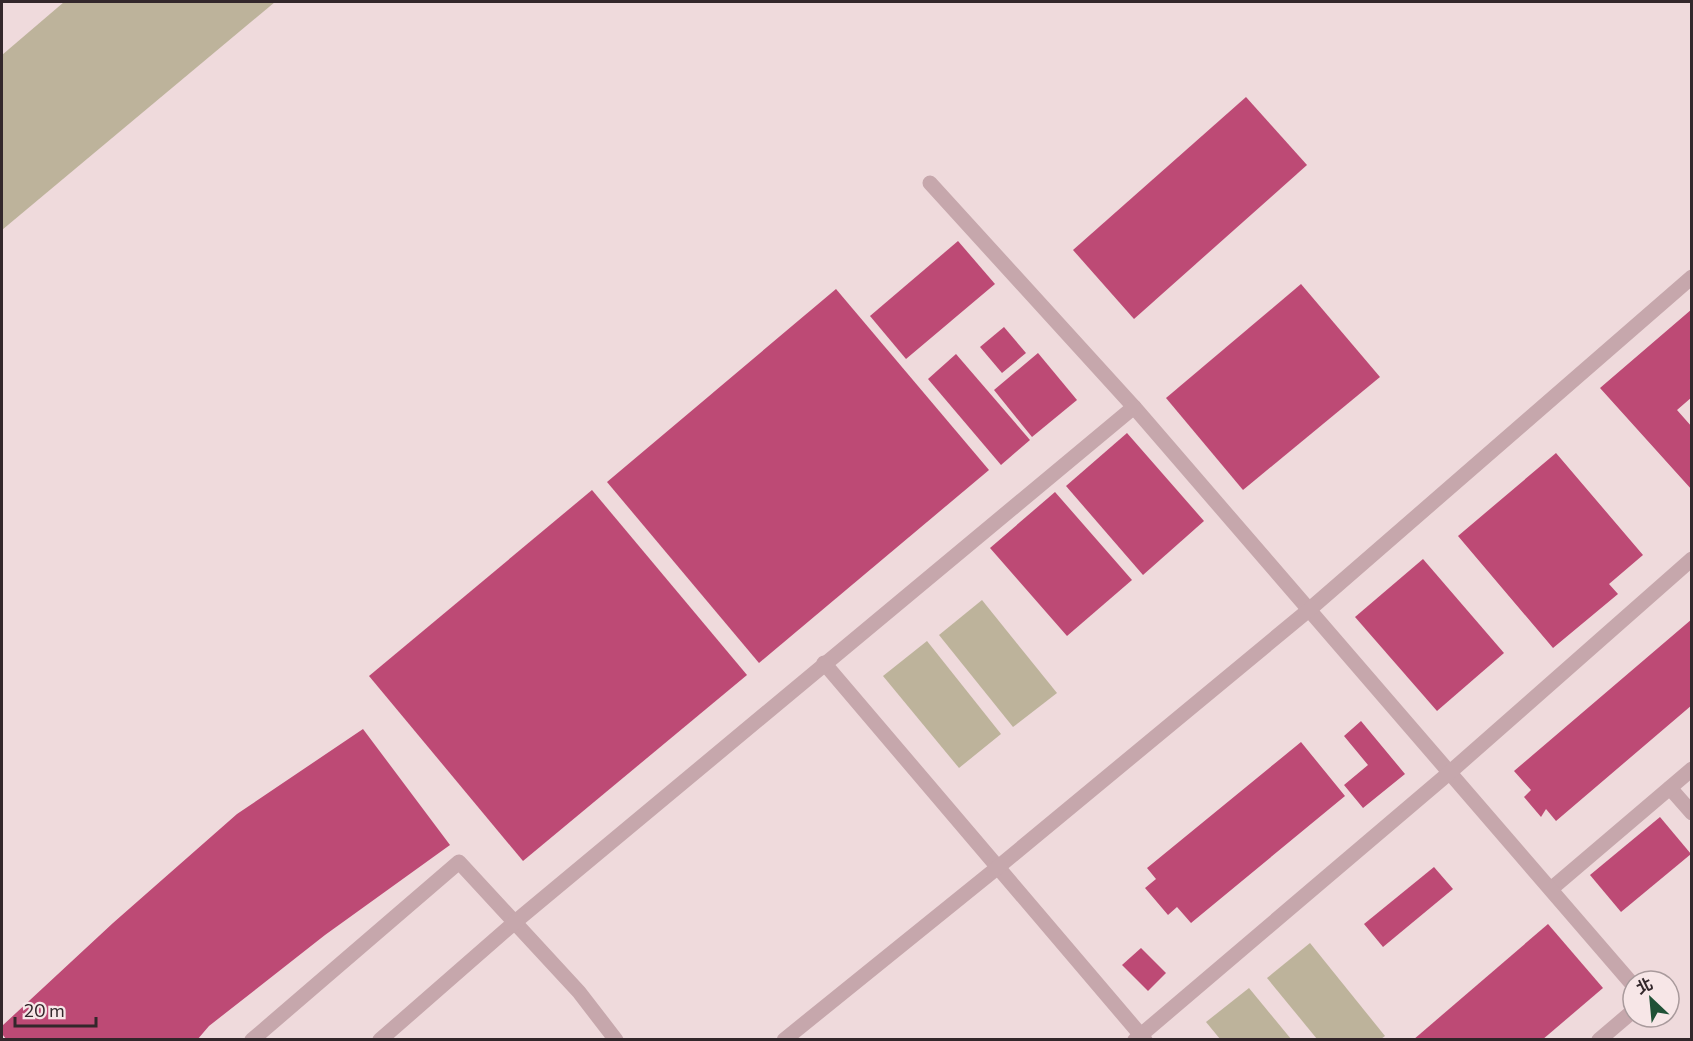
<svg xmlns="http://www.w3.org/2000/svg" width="1693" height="1041" viewBox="0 0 1693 1041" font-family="Commissioner,'Noto Sans TC',sans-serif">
<rect width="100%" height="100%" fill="#efdadc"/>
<!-- green -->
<g fill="#bdb39b">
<path d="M64,2H275L2,230V55Z"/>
<path d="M982,600L1057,693L1013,727L939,635Z"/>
<path d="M927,641L1001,734L959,768L883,676Z"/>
<path d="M1310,943L1385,1036L1381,1039H1317L1267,978Z"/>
<path d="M1249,988L1291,1039H1220L1206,1022Z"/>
</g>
<!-- building -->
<g fill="#bd4a75">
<path d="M1246,97L1307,165L1134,319L1073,250Z"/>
<path d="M958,241L995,284L906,359L870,316Z"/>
<path d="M1301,284L1380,377L1243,490L1166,398Z"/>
<path d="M836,289L989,470L759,663L607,482Z"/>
<path d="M1692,309V397L1677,410L1692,427V490L1600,388Z"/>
<path d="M1004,327L1026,353L1002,373L980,347Z"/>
<path d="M1038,353L1077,400L1032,437L994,390Z"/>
<path d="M956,354L1030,440L1001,465L928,379Z"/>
<path d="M1127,433L1204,521L1143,575L1066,486Z"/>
<path d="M1556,453L1643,555L1609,584L1618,594L1553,648L1458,536Z"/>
<path d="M592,490L747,675L523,861L369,676Z"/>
<path d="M1055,492L1132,580L1067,636L990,548Z"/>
<path d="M1423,559L1504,653L1437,711L1355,617Z"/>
<path d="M1692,619V705L1556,821L1546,809L1541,817L1524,797L1531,790L1514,771Z"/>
<path d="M1361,721L1405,774L1363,808L1344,785L1368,765L1344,736Z"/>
<path d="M363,729L450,845L325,935L209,1026L197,1040H7L2,1034V1026L113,923L237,814Z"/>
<path d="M1301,742L1345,796L1191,923L1177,907L1168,915L1145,888L1156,879L1147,868Z"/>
<path d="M1660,817L1691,854L1621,912L1590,875Z"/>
<path d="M1434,867L1453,889L1383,947L1364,924Z"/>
<path d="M1548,924L1603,988L1542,1040H1413Z"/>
<path d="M1141,948L1166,973L1148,991L1122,965Z"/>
</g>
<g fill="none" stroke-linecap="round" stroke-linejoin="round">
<!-- minor -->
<g stroke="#c6a7ac" stroke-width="15">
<path d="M930,183L1134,407"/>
<path d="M824,663L1145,1040"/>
<path d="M1670,788L1692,813"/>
<path d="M1551,889L1692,769"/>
<path d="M252,1040L459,862L579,992L616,1040"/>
<path d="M380,1040L515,922L1134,407L1633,985"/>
<path d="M784,1040L997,868L1310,609L1692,277"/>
<path d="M1135,1040L1449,773L1692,559"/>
<path d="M1599,1040L1633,1011"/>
</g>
</g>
<!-- border -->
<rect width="1693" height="1041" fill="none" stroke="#33272b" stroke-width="6"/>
<!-- north arrow -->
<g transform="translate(1651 999) rotate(334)"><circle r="28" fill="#f7e6e7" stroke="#a99a9c" stroke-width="1.5"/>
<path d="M0-4.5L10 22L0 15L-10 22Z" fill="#205136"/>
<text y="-9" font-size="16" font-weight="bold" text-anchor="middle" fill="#33272b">北</text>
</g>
<!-- scale -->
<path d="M15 1017v9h81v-9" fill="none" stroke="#33272b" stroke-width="3"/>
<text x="24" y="1017" font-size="18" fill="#33272b" stroke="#f7e6e7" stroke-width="4.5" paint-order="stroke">20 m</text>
</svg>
